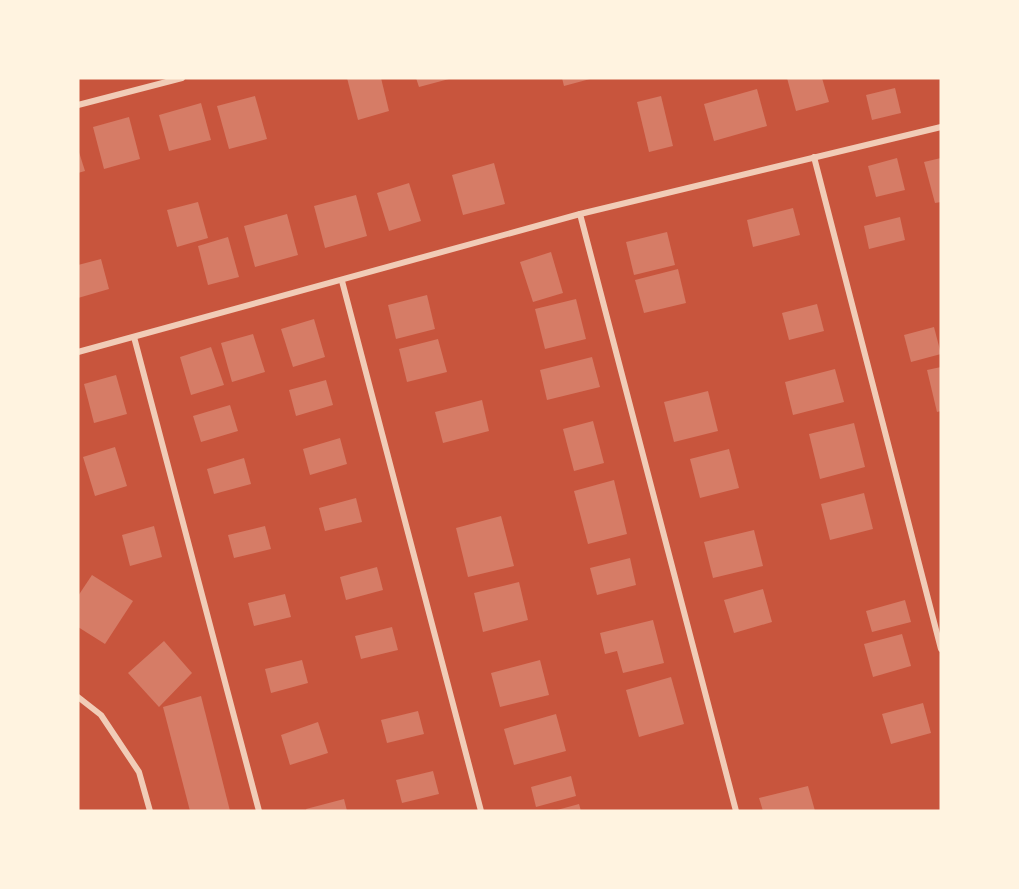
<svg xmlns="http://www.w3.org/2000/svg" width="1019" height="889" viewBox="0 0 1019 889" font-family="'DM Sans',sans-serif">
<rect width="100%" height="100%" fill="#c8553d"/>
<!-- building -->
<g fill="#d67c66">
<path d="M347,78H381L389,111L358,120Z"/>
<path d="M416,78H449V79L419,87Z"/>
<path d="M562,78H590V79L564,86Z"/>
<path d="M787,78H822L829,102L796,111Z"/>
<path d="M895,88L901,113L872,120L866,95Z"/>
<path d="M757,89L767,126L714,141L704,104Z"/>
<path d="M255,96L267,139L229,149L217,106Z"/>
<path d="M661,96L673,146L649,152L637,102Z"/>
<path d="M201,103L211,140L169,151L159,115Z"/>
<path d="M129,117L140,159L104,169L93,127Z"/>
<path d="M78,149L85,171L78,173Z"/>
<path d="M897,158L905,190L876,197L868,166Z"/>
<path d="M941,158V202L935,203L924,162Z"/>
<path d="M494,163L505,204L463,215L452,175Z"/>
<path d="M409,183L421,221L389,231L377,193Z"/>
<path d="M356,195L367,236L325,248L314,206Z"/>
<path d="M198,202L208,238L177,247L167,210Z"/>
<path d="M793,208L800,235L753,247L747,220Z"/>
<path d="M287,214L298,255L255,267L244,226Z"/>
<path d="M900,217L905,240L869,249L864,226Z"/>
<path d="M667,232L675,265L634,275L626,242Z"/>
<path d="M228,237L239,277L208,285L198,246Z"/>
<path d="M551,252L563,293L533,302L520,262Z"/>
<path d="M101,259L109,289L78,298V265Z"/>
<path d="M678,269L686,303L644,313L635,280Z"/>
<path d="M427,295L435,329L396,339L388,305Z"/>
<path d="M576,299L586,339L545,349L535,309Z"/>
<path d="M817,304L824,331L789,340L782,313Z"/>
<path d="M314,319L325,357L293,367L281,329Z"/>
<path d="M934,327L941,354L911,362L904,335Z"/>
<path d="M253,334L265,372L232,382L221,343Z"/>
<path d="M438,339L447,372L407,382L399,349Z"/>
<path d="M211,347L224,385L191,395L180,357Z"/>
<path d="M592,357L600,387L547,400L540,370Z"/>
<path d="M941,367V411L937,412L927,370Z"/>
<path d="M835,369L844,402L793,415L785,382Z"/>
<path d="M116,375L127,414L94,423L84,384Z"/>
<path d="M326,380L333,405L296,416L289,390Z"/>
<path d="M708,391L718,431L674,442L664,402Z"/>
<path d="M482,400L489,431L443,443L435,412Z"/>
<path d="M230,405L238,431L201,442L193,416Z"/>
<path d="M593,421L604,463L574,471L563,429Z"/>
<path d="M854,423L865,467L820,479L809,434Z"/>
<path d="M340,438L347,464L310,475L303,449Z"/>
<path d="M115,447L127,486L95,496L83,457Z"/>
<path d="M729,449L739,488L700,498L690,459Z"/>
<path d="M244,458L251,484L214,494L207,469Z"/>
<path d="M614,480L627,534L588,544L574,491Z"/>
<path d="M864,493L873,529L830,540L821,504Z"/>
<path d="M356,498L362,522L325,531L319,508Z"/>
<path d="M501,516L514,566L468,577L456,528Z"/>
<path d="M154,526L162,557L130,566L122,535Z"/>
<path d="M265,526L271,549L234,558L228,535Z"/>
<path d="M754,530L763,566L713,578L704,542Z"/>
<path d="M630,558L636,585L597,595L590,568Z"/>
<path d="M377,567L383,590L346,600L340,577Z"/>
<path d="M92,575L133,601L105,644L78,627V596Z"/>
<path d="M519,582L528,620L483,632L474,593Z"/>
<path d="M763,589L772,622L734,633L724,600Z"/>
<path d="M285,594L291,617L254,626L248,603Z"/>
<path d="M905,600L911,622L872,632L866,611Z"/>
<path d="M653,620L664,663L623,673L617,651L605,654L600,633Z"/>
<path d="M392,627L398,650L361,659L355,636Z"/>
<path d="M902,634L911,666L873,677L864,644Z"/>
<path d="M164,641L192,673L159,707L128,673Z"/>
<path d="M302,660L308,683L271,693L265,669Z"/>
<path d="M540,660L549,695L500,707L491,673Z"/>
<path d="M671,677L684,724L639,737L626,690Z"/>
<path d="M201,696L230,811H190L163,707Z"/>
<path d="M923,703L931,733L891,744L882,714Z"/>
<path d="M418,711L424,734L387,743L381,720Z"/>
<path d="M556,714L566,751L514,765L504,729Z"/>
<path d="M318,722L328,753L290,765L281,735Z"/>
<path d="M433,771L439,794L402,803L396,780Z"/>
<path d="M571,776L576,796L536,807L531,787Z"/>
<path d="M808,786L815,811H763L759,798Z"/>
<path d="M344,799L347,811H307L306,809Z"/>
<path d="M579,804L581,811H557V810Z"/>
</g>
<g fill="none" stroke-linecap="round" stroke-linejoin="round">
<!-- minor -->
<g stroke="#f1ccb7" stroke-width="6">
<path d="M78,105L182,78"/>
<path d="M814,157L941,649"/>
<path d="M580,214L736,811"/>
<path d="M342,281L481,811"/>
<path d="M134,337L259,811"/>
<path d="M78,352L580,214L941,127"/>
<path d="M78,697L101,715L139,772L150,811"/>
</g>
</g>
<!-- border -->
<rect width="1019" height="889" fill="none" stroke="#fff3e0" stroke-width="159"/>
</svg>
